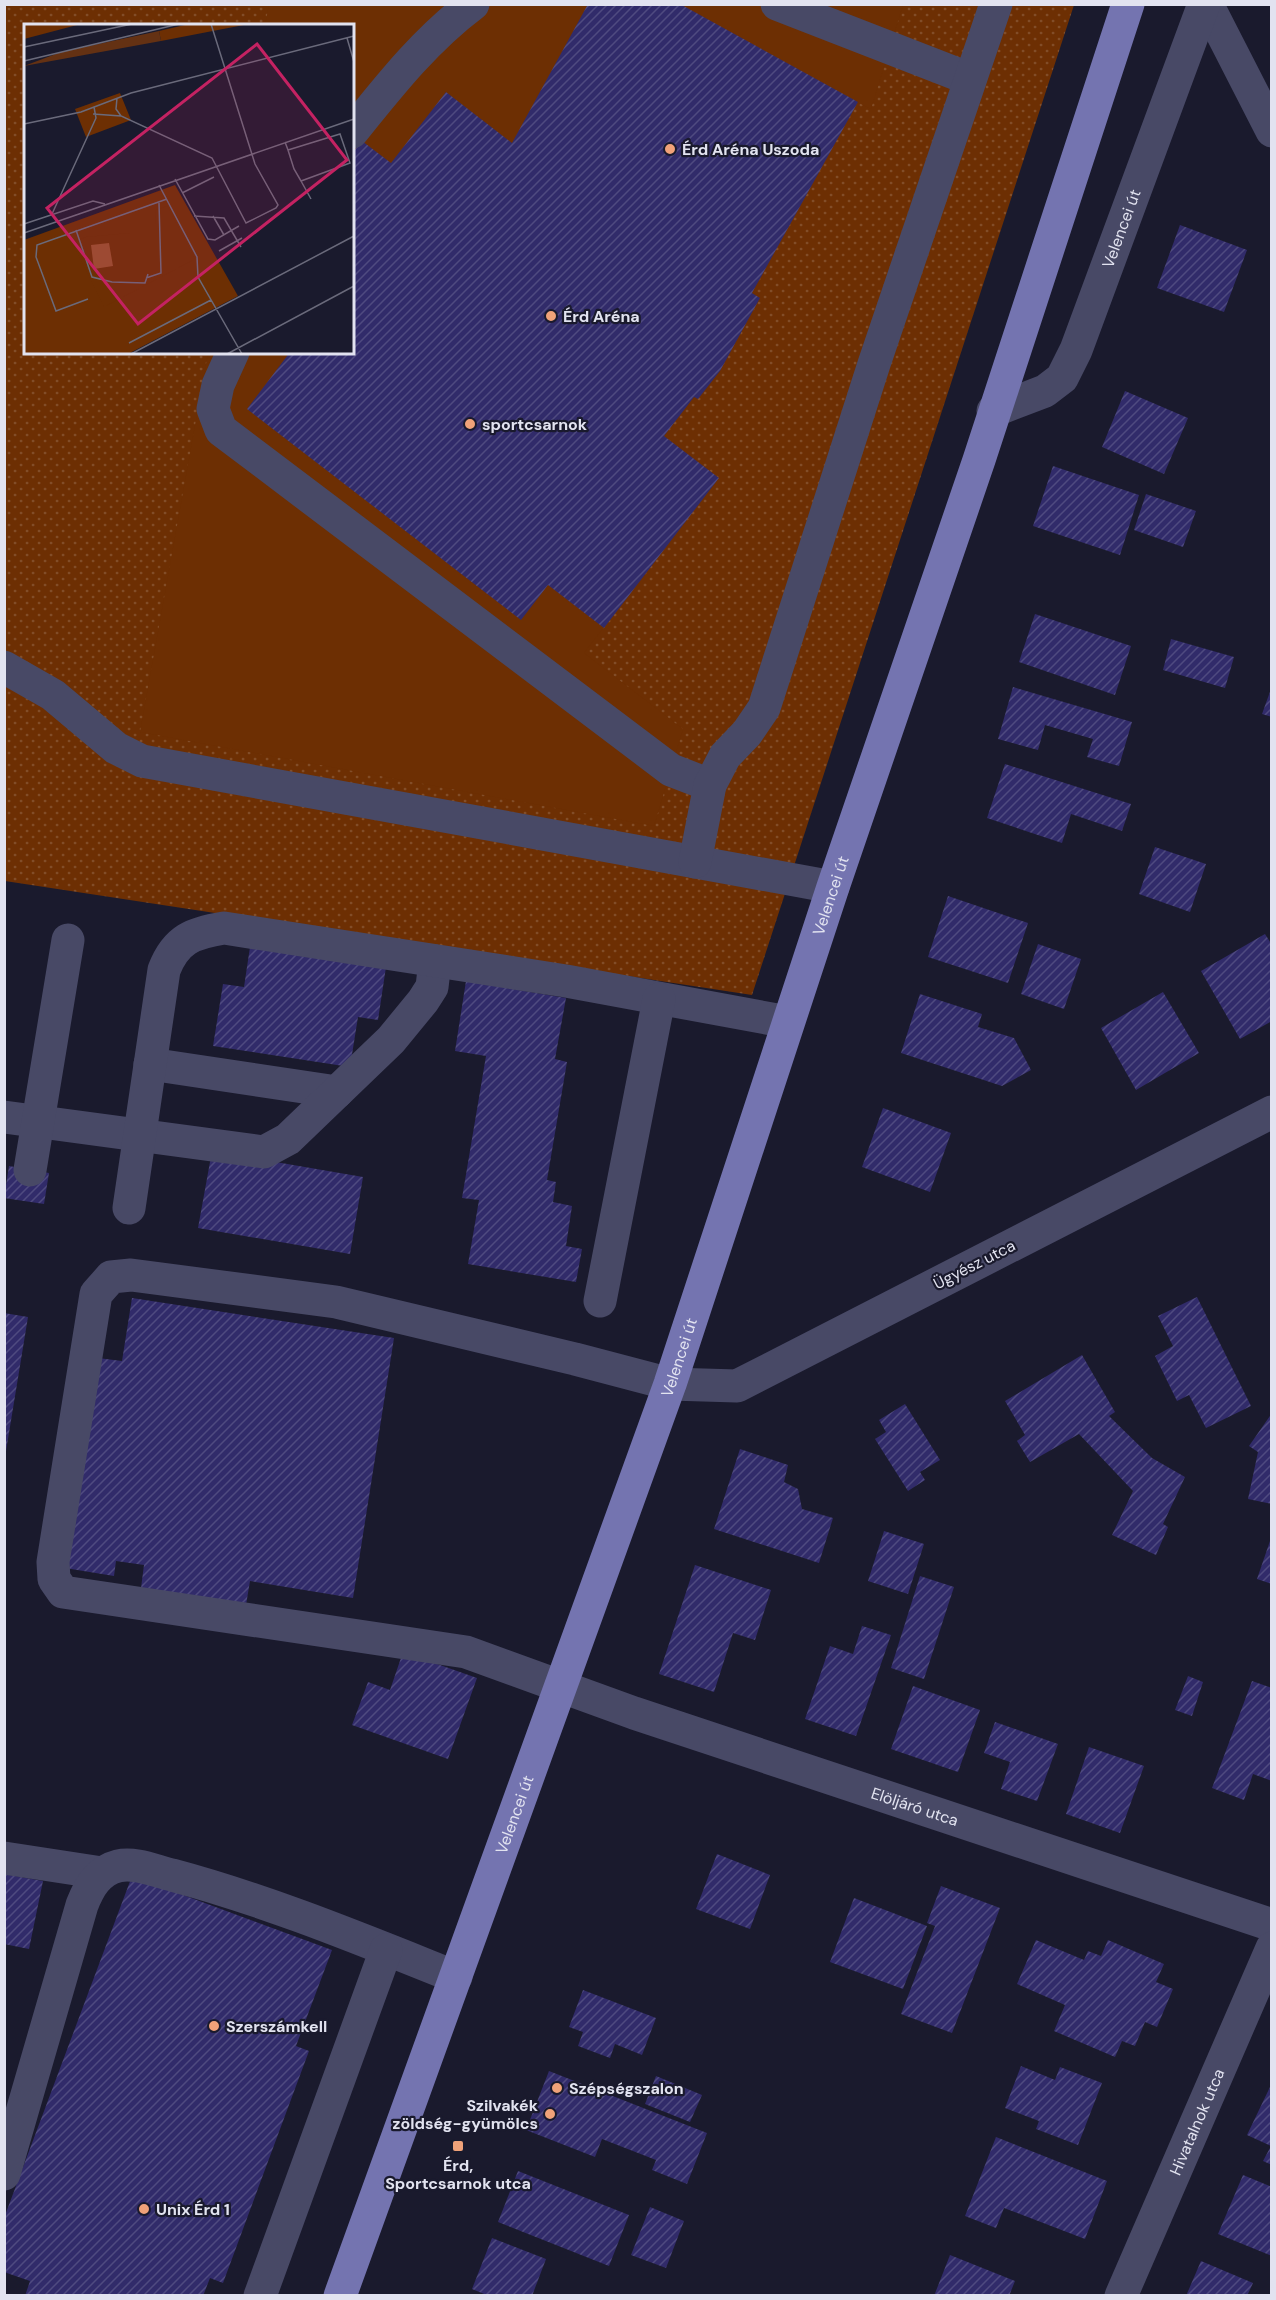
<svg xmlns="http://www.w3.org/2000/svg" width="1276" height="2300" viewBox="0 0 1276 2300" font-family="'DM Sans',sans-serif">
<defs>
<pattern id="grass-dots" width="8" height="8" patternUnits="userSpaceOnUse" patternTransform="scale(1.5)"><rect width="8" height="8" fill="#6d2f03"/><path d="M2 2h.1M6 6h.1" fill="none" stroke="#824d28" stroke-width="1.8" stroke-linecap="round"/></pattern>
<pattern id="building-hatch" width="6" height="6" patternUnits="userSpaceOnUse" patternTransform="scale(1.5)"><rect width="6" height="6" fill="#312b6a"/><path d="M-1 1l2-2M0 6l6-6M5 7l2-2" fill="none" stroke="#4f4a80"/></pattern>
</defs>
<rect width="100%" height="100%" fill="#1a1a2d"/>
<!-- grass -->
<path fill="url(#grass-dots)" fill-rule="evenodd" d="M4,5H1074L752,995L5,881ZM26,26H352V352H26Z"/>
<!-- pitch -->
<path fill="#6d2f03" d="M269,5H903L871,109L857,102L752,293L760,298L720,371L698,399L694,397L664,436L719,478L584,653L683,729L654,826L140,732L208,353L352,352V26L265,25Z"/>
<!-- building -->
<g fill="url(#building-hatch)">
<path d="M588,4H680L858,102L752,293L760,298L720,371L698,399L694,397L664,436L719,478L604,628L548,585L521,620L247,409L290,352H352V153L362,141L391,163L446,92L512,143Z"/>
<path d="M1180,225L1247,250L1224,312L1157,288Z"/>
<path d="M1125,391L1188,418L1164,474L1102,447Z"/>
<path d="M1053,466L1139,495L1120,555L1033,526Z"/>
<path d="M1146,494L1196,511L1183,547L1134,530Z"/>
<path d="M1035,614L1131,646L1115,695L1019,662Z"/>
<path d="M1171,639L1234,657L1225,688L1163,670Z"/>
<path d="M1013,687L1132,722L1119,766L1087,757L1093,739L1045,725L1038,750L998,739Z"/>
<path d="M1271,689H1272V717L1262,714Z"/>
<path d="M1005,764L1131,804L1122,831L1071,814L1062,843L987,818Z"/>
<path d="M1155,847L1206,864L1190,912L1139,894Z"/>
<path d="M948,896L1028,923L1008,983L928,957Z"/>
<path d="M1265,934L1272,945V1021L1240,1039L1201,971Z"/>
<path d="M1038,944L1081,959L1064,1009L1021,994Z"/>
<path d="M250,947L386,967L378,1020L358,1017L350,1067L213,1046L223,984L244,987Z"/>
<path d="M466,981L566,998L555,1059L567,1062L547,1180L556,1182L553,1202L572,1206L566,1246L582,1249L576,1282L468,1264L479,1200L462,1198L486,1056L455,1051Z"/>
<path d="M1163,992L1199,1053L1136,1090L1101,1028Z"/>
<path d="M920,994L982,1014L978,1027L1014,1038L1031,1070L1002,1086L901,1053Z"/>
<path d="M883,1108L951,1133L930,1192L862,1167Z"/>
<path d="M212,1151L363,1177L350,1254L198,1228Z"/>
<path d="M9,1166L49,1173L44,1204L4,1198Z"/>
<path d="M1197,1297L1251,1406L1206,1428L1189,1395L1177,1401L1155,1356L1173,1346L1158,1316Z"/>
<path d="M132,1298L394,1338L353,1598L250,1581L246,1605L141,1588L144,1565L116,1561L114,1576L65,1568L98,1358L122,1361Z"/>
<path d="M4,1313L28,1317L6,1451H4Z"/>
<path d="M1082,1355L1115,1412L1109,1416L1152,1458L1185,1477L1163,1524L1168,1527L1156,1555L1112,1535L1133,1491L1079,1434L1030,1462L1017,1441L1025,1435L1005,1401Z"/>
<path d="M905,1404L940,1460L920,1472L925,1480L908,1491L875,1439L886,1432L879,1420Z"/>
<path d="M1272,1413V1504L1248,1499L1258,1452L1249,1446Z"/>
<path d="M740,1449L788,1465L784,1482L798,1489L802,1509L833,1518L819,1563L714,1529Z"/>
<path d="M884,1531L924,1544L908,1594L868,1581Z"/>
<path d="M1271,1538H1272V1584L1257,1579Z"/>
<path d="M695,1565L771,1590L755,1640L733,1633L714,1692L659,1674Z"/>
<path d="M920,1576L954,1587L924,1679L891,1668Z"/>
<path d="M862,1626L891,1635L856,1736L805,1719L830,1646L853,1654Z"/>
<path d="M403,1652L477,1678L448,1759L352,1725L368,1682L390,1690Z"/>
<path d="M1188,1676L1203,1682L1192,1716L1175,1710Z"/>
<path d="M1252,1681L1272,1688V1781L1253,1774L1244,1800L1212,1788Z"/>
<path d="M913,1686L980,1710L958,1772L891,1749Z"/>
<path d="M995,1722L1058,1744L1037,1801L1001,1789L1010,1762L984,1753Z"/>
<path d="M1089,1747L1144,1766L1120,1833L1066,1814Z"/>
<path d="M717,1854L770,1875L750,1929L696,1909Z"/>
<path d="M4,1874L43,1881L29,1949L4,1944Z"/>
<path d="M132,1876L332,1950L296,2046L309,2051L223,2283L210,2278L203,2296H25L30,2281L4,2272V2218Z"/>
<path d="M941,1886L1000,1908L952,2033L901,2014L935,1926L927,1923Z"/>
<path d="M854,1898L927,1926L903,1989L830,1962Z"/>
<path d="M1036,1940L1084,1960L1088,1951L1101,1956L1108,1940L1164,1964L1156,1982L1173,1989L1157,2027L1145,2022L1135,2046L1122,2041L1115,2057L1054,2031L1065,2005L1017,1984Z"/>
<path d="M583,1990L656,2018L642,2055L615,2044L610,2058L578,2046L583,2032L569,2027Z"/>
<path d="M1021,2066L1055,2080L1060,2067L1102,2083L1078,2145L1036,2129L1039,2121L1005,2108Z"/>
<path d="M549,2071L707,2133L687,2184L652,2170L656,2160L602,2139L595,2157L526,2130Z"/>
<path d="M656,2076L702,2095L690,2122L645,2104Z"/>
<path d="M1270,2087L1272,2088V2165L1263,2161L1271,2146L1247,2135Z"/>
<path d="M996,2137L1107,2181L1085,2239L1004,2208L996,2228L965,2216Z"/>
<path d="M518,2171L629,2215L609,2266L498,2222Z"/>
<path d="M1243,2175L1272,2187V2256L1218,2234Z"/>
<path d="M650,2207L684,2221L666,2268L631,2255Z"/>
<path d="M492,2238L546,2259L532,2296H489L472,2289Z"/>
<path d="M950,2255L1015,2281L1009,2296H934Z"/>
<path d="M1201,2261L1253,2283L1247,2296H1186Z"/>
</g>
<g fill="none" stroke-linecap="round" stroke-linejoin="round">
<!-- minor -->
<g stroke="#484966" stroke-width="33">
<path d="M777,4L970,79"/>
<path d="M1207,4L1272,131"/>
<path d="M352,132C389,86 425,40 473,4"/>
<path d="M233,352L218,385L213,409L221,430L671,770L710,785"/>
<path id="s1" d="M993,411L1045,391L1062,378L1076,350L1204,4"/>
<path d="M4,667L53,695L116,748L142,761L833,887"/>
<path d="M695,862L710,785L725,756L747,733L764,708L874,364L996,4"/>
<path d="M150,1064L337,1092"/>
<path id="s2" d="M1272,1112L737,1386L670,1384L575,1359L336,1302L131,1275L111,1277L96,1294L53,1562L54,1579L63,1592L466,1652L634,1713L1272,1925"/>
<path d="M4,1117L264,1152L288,1139L391,1040L423,1001L432,987L435,961"/>
<path d="M30,1170L68,940"/>
<path d="M129,1208L164,970C176,939 193,933 224,928L566,981L788,1022"/>
<path d="M600,1301L659,999"/>
<path d="M4,1858L102,1873"/>
<path d="M4,2174L82,1905C89,1887 98,1871 118,1866C135,1862 155,1871 172,1875C269,1901 363,1940 456,1977"/>
<path d="M260,2296L386,1950"/>
<path id="s3" d="M1121,2296L1272,1948"/>
</g>
<!-- major -->
<path stroke="#7474b0" stroke-width="33" id="s4" d="M340,2296L670,1384L833,887L979,460L1128,4"/>
</g>
<!-- markers -->
<g fill="#f0a279" stroke="#1a1a2d" stroke-width="2">
<circle cx="670" cy="149" r="6"/>
<circle cx="551" cy="316" r="6"/>
<circle cx="470" cy="424" r="6"/>
<circle cx="214" cy="2026" r="6"/>
<circle cx="557" cy="2088" r="6"/>
<circle cx="550" cy="2114" r="6"/>
<rect x="452" y="2140" width="12" height="12" rx="3"/>
<circle cx="144" cy="2209" r="6"/>
</g>
<g text-anchor="middle" stroke-width="4.5" stroke-linejoin="round" paint-order="stroke">
<!-- poi labels -->
<g font-size="16" font-weight="bold" fill="#e2e3f0" stroke="#1a1a2d" text-anchor="start">
<text x="682" y="155">Érd Aréna Uszoda</text>
<text x="563" y="322">Érd Aréna</text>
<text x="482" y="430">sportcsarnok</text>
<text x="226" y="2032">Szerszámkell</text>
<text x="569" y="2094">Szépségszalon</text>
<text x="538" y="2111" text-anchor="end">Szilvakék<tspan x="538" dy="18">zöldség-gyümölcs</tspan></text>
<text x="458" y="2171" text-anchor="middle">Érd,<tspan x="458" dy="18">Sportcsarnok utca</tspan></text>
<text x="156" y="2215">Unix Érd 1</text>
</g>
<!-- street labels -->
<g font-size="16" fill="#e2e3f0" stroke="#1a1a2d">
<text dy="6" stroke="none"><textPath href="#s1" startOffset="238">Velencei út</textPath></text>
<text dy="6" stroke="none"><textPath href="#s4" startOffset="1484">Velencei út</textPath></text>
<text transform="translate(974 1264) rotate(-27)" y="6">Ügyész utca</text>
<text dy="6" stroke="none"><textPath href="#s4" startOffset="998">Velencei út</textPath></text>
<text dy="6" stroke="none"><textPath href="#s2" startOffset="2448">Elöljáró utca</textPath></text>
<text dy="6" stroke="none"><textPath href="#s4" startOffset="512">Velencei út</textPath></text>
<text dy="6" stroke="none"><textPath href="#s3" startOffset="190">Hivatalnok utca</textPath></text>
</g>
</g>
<!-- overview -->
<g transform="translate(24 24)">
<rect width="330" height="330" fill="#1a1a2d"/>
<path d="M0,0H57L0,15ZM165,0H225L137,17L135,7ZM96,69L107,96L62,113L51,85ZM151,161L214,272L104,330H0V216Z" fill="#6d2f03"/>
<path d="M135,7L137,17L0,42L37,28Z" fill="#643113"/>
<path d="M143,182L171,235L80,283L48,218L62,213L106,209V200H131L132,186Z" fill="#6d2f03"/>
<path d="M85,219L89,242L70,245L67,221Z" fill="#97522b"/>
<path fill="none" stroke="#6a6a7b" stroke-width="1.5" d="M323,14L330,38M0,23L108,0M0,37L155,0M93,74L92,85L97,92L188,134L222,199L252,184L254,181L231,140L187,0M69,90L97,92M0,100L57,88L107,69L330,12M261,118L264,126L270,145L277,157L326,139L316,110L264,126M151,155L184,215L191,216L215,202M277,157L287,175M135,161L173,233L174,253L218,330M158,169L190,153M28,190L72,94L70,83M170,192L200,194L217,223M189,192L200,211M0,200L69,177L81,180M52,206L68,253L88,258L121,259L124,250M0,209L330,95M195,227L218,214M122,254L137,249L135,179M64,275L32,287L12,233L13,221L143,175M105,319L187,276M107,330L330,212M203,330L330,262"/>
<path fill="#c42262" fill-opacity="0.15" stroke="#c42262" stroke-width="3" d="M233,20L323,136L114,300L23,184Z"/>
<rect width="330" height="330" fill="none" stroke="#e2e3f0" stroke-width="3"/>
</g>
<!-- border -->
<rect width="1276" height="2300" fill="none" stroke="#e2e3f0" stroke-width="12"/>
</svg>
